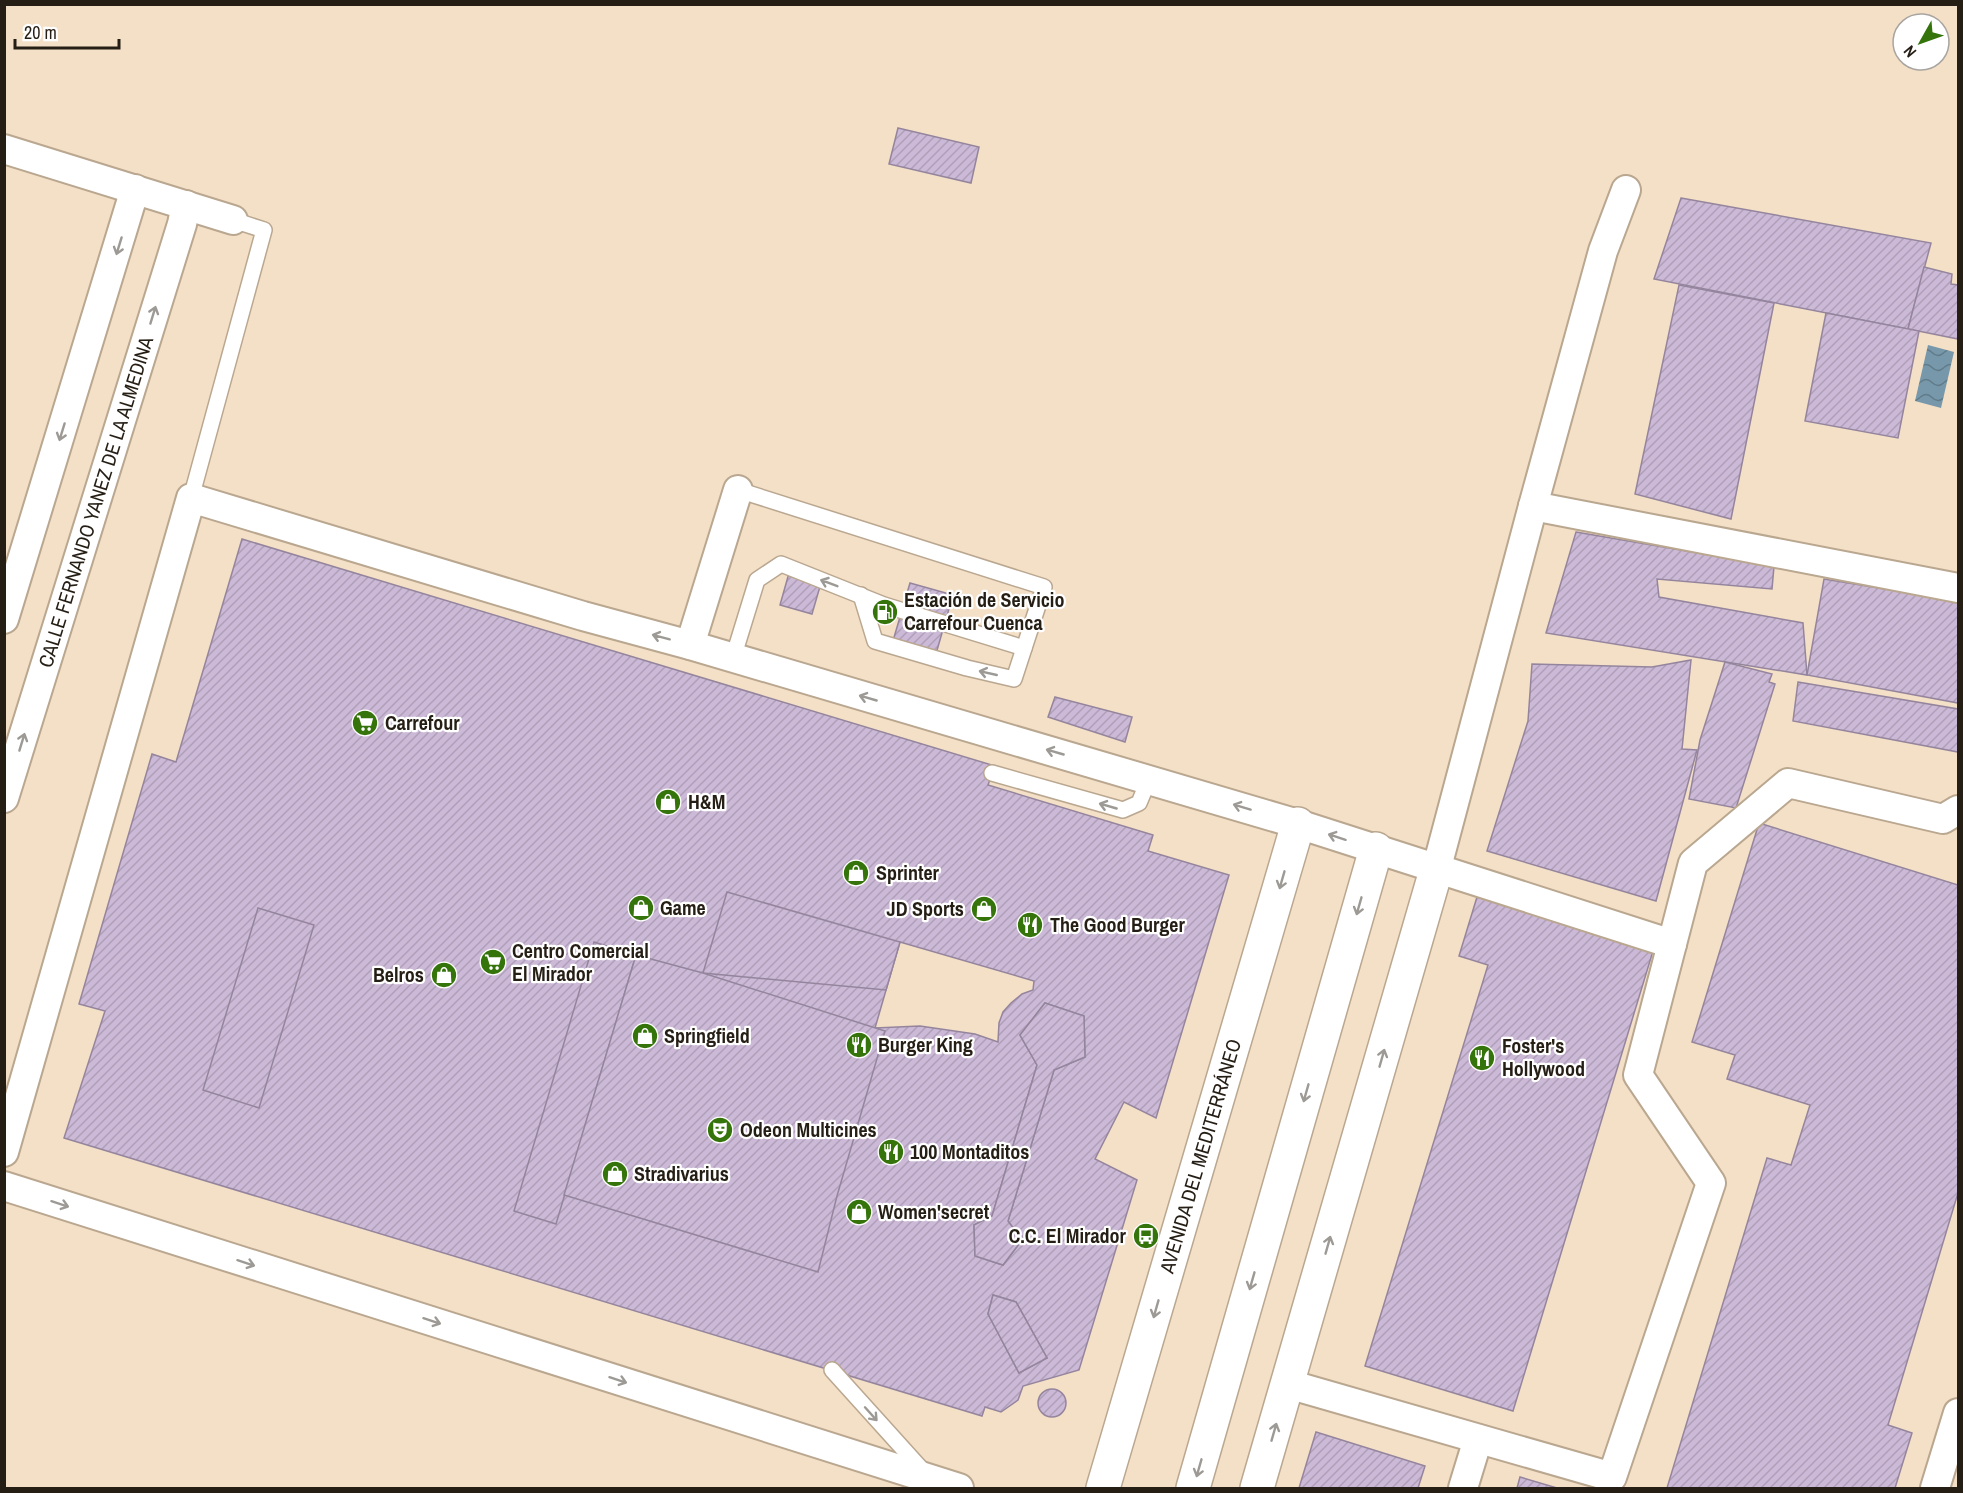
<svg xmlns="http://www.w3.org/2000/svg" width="1963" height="1493" viewBox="0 0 1963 1493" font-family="'Archivo Narrow',sans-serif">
<defs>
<pattern id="water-waves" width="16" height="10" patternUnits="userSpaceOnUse" patternTransform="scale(1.5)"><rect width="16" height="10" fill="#7698aa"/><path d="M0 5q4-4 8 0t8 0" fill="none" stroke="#617b89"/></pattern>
<pattern id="building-hatch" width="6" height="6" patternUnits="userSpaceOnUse" patternTransform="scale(1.5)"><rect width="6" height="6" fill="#ccb9d7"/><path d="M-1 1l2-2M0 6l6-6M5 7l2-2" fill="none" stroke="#af9fb8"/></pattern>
</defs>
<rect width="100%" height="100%" fill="#f4dfc7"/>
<!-- water -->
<path fill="url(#water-waves)" d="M1928,345L1954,352L1941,408L1915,401Z"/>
<!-- building -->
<g fill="url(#building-hatch)" stroke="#94859d" stroke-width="1.5" fill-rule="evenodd">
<path d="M898,128L979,147L971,183L889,164Z"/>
<path d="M1681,198L1931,243L1908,329L1654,279Z"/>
<path d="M1924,267L1952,274L1951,284L1958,285V339L1908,329Z"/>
<path d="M1679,285L1774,303L1731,519L1635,494Z"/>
<path d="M1826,313L1919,331L1898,438L1805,421Z"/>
<path d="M1576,532L1774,566L1772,589L1657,579L1659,597L1803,623L1807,675L1546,633Z"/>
<path d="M242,539L995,766L988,785L1153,835L1148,851L1229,875L1156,1118L1124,1102L1095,1159L1137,1180L1079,1370L1023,1386L1018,1400L1001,1412L985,1407L982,1416L64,1138L105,1011L79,1004L152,754L176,762ZM900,942L1034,981L1033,990L1022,994L1011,1003L1003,1012L999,1023L998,1042L975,1034L920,1026L875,1028ZM1045,1003L1084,1016L1085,1057L1054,1070L1008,1221L1022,1240L1003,1265L975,1256L974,1225L992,1216L1037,1065L1020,1035ZM993,1295L1016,1302L1047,1358L1019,1373L988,1314Z"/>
<path d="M789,573L821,583L812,614L780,605Z"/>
<path d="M1824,579L1958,601V703L1807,675Z"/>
<path d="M910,583L953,595L933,664L890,651Z"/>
<path d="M1691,660L1682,749L1697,750L1656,901L1487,851L1528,721L1532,664L1652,667Z"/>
<path d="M1725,662L1772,674L1769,682L1775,684L1736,808L1689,799L1700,740Z"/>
<path d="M1798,682L1958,709V752L1793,721Z"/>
<path d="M1055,697L1132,717L1125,742L1048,717Z"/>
<path d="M1759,823L1958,885V1193L1888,1425L1912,1433L1895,1488H1667L1767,1158L1791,1165L1810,1105L1727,1079L1735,1055L1692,1042Z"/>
<path d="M727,892L900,942L886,990L703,973Z"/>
<path d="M1477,897L1653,951L1513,1411L1365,1366L1488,965L1459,956Z"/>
<path d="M258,908L314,925L259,1108L203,1090Z"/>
<path d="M594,942L636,955L556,1224L514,1211Z"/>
<path d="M636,955L703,973L885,1031L837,1196L818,1272L564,1195Z"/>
<path d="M1045,1003L1084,1016L1085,1057L1054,1070L1008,1221L1022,1240L1003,1265L975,1256L974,1225L992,1216L1037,1065L1020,1035Z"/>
<path d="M993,1295L1016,1302L1047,1358L1019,1373L988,1314Z"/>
<circle cx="1052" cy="1403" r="14"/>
<path d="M1316,1432L1425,1466L1418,1488H1299Z"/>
<path d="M1520,1477L1557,1488H1517Z"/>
</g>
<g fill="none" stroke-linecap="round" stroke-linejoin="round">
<!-- lane casing -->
<g stroke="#baa790" stroke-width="18">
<g id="lane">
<path d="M738,490L1044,587L1014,679L967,668L875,641L861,595"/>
<path d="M191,498L264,230L233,220"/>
<path d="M733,658L757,580L781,564L884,605L1024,648"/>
<path d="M992,773L1123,810L1139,803L1149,779"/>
<path d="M832,1370L925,1473"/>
</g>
</g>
<!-- street casing -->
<g stroke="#baa790" stroke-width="32">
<g id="street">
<path d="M4,149L233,220"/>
<path d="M1533,506L1958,588"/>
<path d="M4,619L135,189"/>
<path d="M690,645L738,490"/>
<path id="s1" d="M4,798L182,224L186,205"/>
<path d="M1437,867L1533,506L1603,251L1626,190"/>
<path d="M4,1152L191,498L583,616L690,645L1298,824L1672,944"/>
<path d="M4,1186L959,1488"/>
<path d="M1288,1384L1612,1477L1711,1183L1638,1075L1693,863L1788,783L1943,819L1958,810"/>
<path d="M1463,1488L1478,1439"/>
<path d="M1935,1488L1958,1413"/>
</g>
</g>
<!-- secondary casing -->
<g stroke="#baa790" stroke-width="36">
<g id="secondary">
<path id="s2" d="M1103,1488L1298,824"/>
<path d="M1193,1488L1376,849"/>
<path d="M1257,1488L1437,867"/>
</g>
</g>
<!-- lane -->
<use href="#lane" stroke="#fff" stroke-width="15"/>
<!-- street -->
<use href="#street" stroke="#fff" stroke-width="28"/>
<!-- secondary -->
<use href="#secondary" stroke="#fff" stroke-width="33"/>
</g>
<!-- one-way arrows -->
<defs><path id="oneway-shaft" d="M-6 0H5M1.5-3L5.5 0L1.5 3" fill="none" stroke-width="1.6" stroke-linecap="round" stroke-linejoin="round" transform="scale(1.5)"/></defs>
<g stroke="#9d9a96">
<use href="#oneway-shaft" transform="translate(119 246) rotate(107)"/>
<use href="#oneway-shaft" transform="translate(153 315) rotate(-73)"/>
<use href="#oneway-shaft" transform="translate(62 432) rotate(107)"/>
<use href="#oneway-shaft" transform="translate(829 583) rotate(-159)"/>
<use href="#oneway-shaft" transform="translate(661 637) rotate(-165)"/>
<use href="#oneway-shaft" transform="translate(988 673) rotate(-167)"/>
<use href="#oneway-shaft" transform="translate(868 698) rotate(-164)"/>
<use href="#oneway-shaft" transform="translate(22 742) rotate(-73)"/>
<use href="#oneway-shaft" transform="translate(1055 752) rotate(-164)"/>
<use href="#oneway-shaft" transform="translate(1108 806) rotate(-164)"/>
<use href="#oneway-shaft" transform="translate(1242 807) rotate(-163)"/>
<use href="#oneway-shaft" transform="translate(1337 837) rotate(-162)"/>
<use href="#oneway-shaft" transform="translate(1282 880) rotate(106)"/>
<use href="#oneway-shaft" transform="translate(1359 906) rotate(106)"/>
<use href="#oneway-shaft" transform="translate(1382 1058) rotate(-74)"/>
<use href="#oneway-shaft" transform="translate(1306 1093) rotate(106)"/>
<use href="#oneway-shaft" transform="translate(60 1204) rotate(18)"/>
<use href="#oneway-shaft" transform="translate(1328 1245) rotate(-74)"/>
<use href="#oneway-shaft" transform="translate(246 1263) rotate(18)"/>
<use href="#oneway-shaft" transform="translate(1252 1281) rotate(106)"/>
<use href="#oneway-shaft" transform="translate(1156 1309) rotate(106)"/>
<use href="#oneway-shaft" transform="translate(432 1321) rotate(18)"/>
<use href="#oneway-shaft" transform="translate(618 1380) rotate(18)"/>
<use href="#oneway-shaft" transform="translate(871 1414) rotate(48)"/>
<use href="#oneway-shaft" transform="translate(1274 1432) rotate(-74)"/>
<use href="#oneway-shaft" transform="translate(1199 1468) rotate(106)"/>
</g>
<!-- icons -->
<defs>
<g id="fuel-disc" transform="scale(1.35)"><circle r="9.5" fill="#35730b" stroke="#fff"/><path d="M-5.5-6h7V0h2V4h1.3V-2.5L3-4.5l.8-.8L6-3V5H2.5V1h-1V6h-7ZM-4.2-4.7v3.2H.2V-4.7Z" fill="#fff"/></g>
<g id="supermarket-disc" transform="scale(1.35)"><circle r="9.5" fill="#35730b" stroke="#fff"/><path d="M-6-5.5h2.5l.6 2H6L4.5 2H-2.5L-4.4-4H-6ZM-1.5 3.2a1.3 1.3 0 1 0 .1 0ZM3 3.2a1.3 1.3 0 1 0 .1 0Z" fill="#fff"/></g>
<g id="shop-disc" transform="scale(1.35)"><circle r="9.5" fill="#35730b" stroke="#fff"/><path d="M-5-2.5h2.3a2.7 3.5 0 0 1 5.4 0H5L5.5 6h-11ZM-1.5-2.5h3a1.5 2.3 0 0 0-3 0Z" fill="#fff"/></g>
<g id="restaurant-disc" transform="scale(1.35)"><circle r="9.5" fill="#35730b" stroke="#fff"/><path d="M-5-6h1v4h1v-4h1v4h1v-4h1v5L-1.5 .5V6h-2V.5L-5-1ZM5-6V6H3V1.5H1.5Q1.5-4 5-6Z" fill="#fff"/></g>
<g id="theatre-disc" transform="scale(1.35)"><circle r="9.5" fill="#35730b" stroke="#fff"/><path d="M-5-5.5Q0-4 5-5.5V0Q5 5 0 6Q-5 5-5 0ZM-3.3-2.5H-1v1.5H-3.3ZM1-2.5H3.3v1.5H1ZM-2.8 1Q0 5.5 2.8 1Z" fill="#fff"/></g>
<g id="bus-disc" transform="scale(1.35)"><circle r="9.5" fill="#35730b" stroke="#fff"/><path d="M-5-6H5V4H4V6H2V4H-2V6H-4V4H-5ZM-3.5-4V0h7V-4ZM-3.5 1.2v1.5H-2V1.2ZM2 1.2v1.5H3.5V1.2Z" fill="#fff"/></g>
</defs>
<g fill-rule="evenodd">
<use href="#fuel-disc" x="885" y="612"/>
<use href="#supermarket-disc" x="365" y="723"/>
<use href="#shop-disc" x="668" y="802"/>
<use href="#shop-disc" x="856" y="873"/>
<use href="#shop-disc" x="641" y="908"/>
<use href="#shop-disc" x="984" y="909"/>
<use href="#restaurant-disc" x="1030" y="925"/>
<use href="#supermarket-disc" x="493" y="962"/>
<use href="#shop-disc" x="444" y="975"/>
<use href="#shop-disc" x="645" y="1036"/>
<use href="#restaurant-disc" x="859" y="1045"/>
<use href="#restaurant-disc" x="1482" y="1058"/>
<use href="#theatre-disc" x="720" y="1130"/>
<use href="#restaurant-disc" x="891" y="1152"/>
<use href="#shop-disc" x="615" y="1174"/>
<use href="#shop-disc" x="859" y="1212"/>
<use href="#bus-disc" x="1146" y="1236"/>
</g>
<g text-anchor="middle" stroke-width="4.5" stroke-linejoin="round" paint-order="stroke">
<!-- street labels -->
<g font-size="20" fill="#251e15" stroke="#fff">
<text dy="7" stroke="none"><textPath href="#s1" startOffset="310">CALLE FERNANDO YANEZ DE LA ALMEDINA</textPath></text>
<text dy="7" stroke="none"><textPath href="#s2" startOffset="346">AVENIDA DEL MEDITERRÁNEO</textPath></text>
</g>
<!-- poi labels -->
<g font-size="20" font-weight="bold" fill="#251e15" stroke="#fff" text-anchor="start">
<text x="904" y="607">Estación de Servicio<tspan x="904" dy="23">Carrefour Cuenca</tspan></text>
<text x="385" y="730">Carrefour</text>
<text x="688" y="809">H&amp;M</text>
<text x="876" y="880">Sprinter</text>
<text x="660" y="915">Game</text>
<text x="964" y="916" text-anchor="end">JD Sports</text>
<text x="1050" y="932">The Good Burger</text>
<text x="512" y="958">Centro Comercial<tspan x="512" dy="23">El Mirador</tspan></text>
<text x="424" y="982" text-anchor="end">Belros</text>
<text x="664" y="1043">Springfield</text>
<text x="878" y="1052">Burger King</text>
<text x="1502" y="1053">Foster's<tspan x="1502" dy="23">Hollywood</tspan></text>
<text x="740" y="1137">Odeon Multicines</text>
<text x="910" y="1159">100 Montaditos</text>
<text x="634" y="1181">Stradivarius</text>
<text x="878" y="1219">Women'secret</text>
<text x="1126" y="1243" text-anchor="end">C.C. El Mirador</text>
</g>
</g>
<!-- border -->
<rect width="1963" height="1493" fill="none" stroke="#251e15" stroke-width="12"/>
<!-- north arrow -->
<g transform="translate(1921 42) rotate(230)"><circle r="28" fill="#ffffff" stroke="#a8a5a1" stroke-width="1.5"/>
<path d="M0-4.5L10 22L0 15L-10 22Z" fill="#35730b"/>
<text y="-9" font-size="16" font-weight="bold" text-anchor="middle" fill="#251e15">N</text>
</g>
<!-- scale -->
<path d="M15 39v9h104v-9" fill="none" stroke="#251e15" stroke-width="3"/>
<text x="24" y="39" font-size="18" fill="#251e15" stroke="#ffffff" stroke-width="4.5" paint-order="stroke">20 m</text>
</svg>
